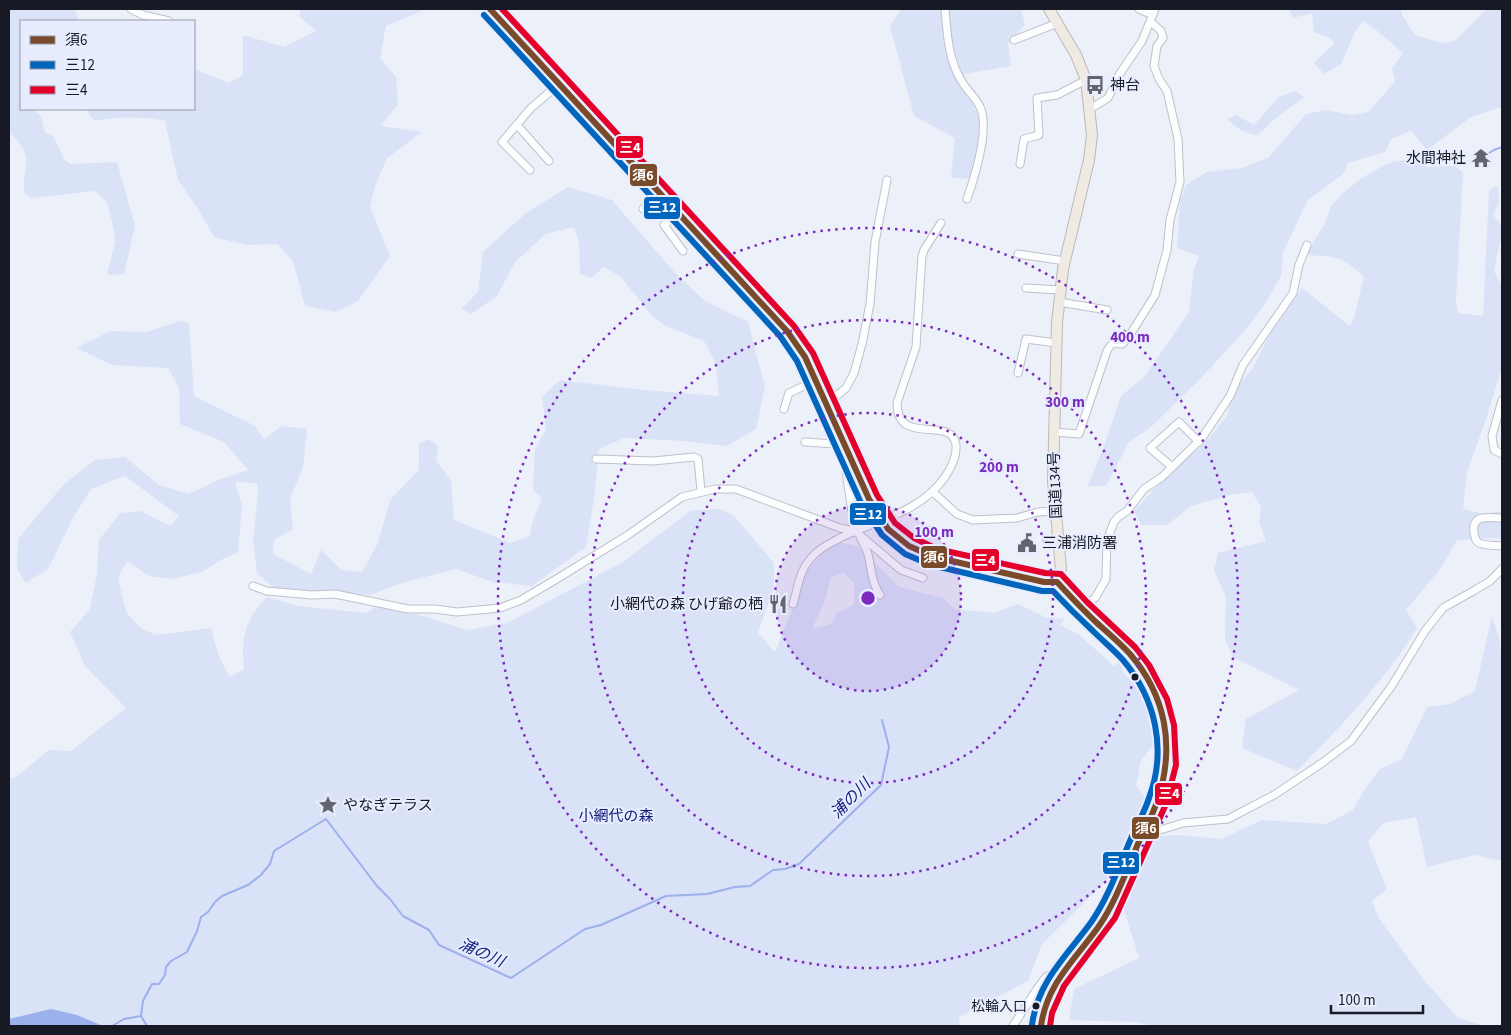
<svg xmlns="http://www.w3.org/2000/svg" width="1511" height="1035" viewBox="0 0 1511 1035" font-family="'Source Sans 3','Noto Sans JP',sans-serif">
<rect width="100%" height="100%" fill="#ecf0f9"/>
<!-- green -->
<g fill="#dae2f8" fill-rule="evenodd">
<path d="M9,9H74L79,21H21V109H35V111L41,117L45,133L53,136L64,159L70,164L117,162L135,226L124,274L110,275L107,274L115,242L114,230L107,202L95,191L31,198L25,194C21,179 28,171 26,158C25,147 16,139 9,132Z"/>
<path d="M301,9H423L421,11L386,26L380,58L396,77L398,104L381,126L422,132L387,158L375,186L370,207L390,256L358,301L336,312L305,306L293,261L277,244L247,245L214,237L198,209L178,180L165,121C140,116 118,117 94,121L86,109H194V69L229,83L243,75V35L284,47L316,31L299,16Z"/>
<path d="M901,9H1021L1025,25L1008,44L1011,66L964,74L981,125L977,179L951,178L955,138L914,116L890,26Z"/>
<path d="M1291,9H1401L1402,15L1415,35L1441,43L1455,41L1487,9H1502V107L1471,117L1427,150L1411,131L1391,139L1385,152L1348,163L1343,174L1308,200L1283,252L1281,276L1265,304L1247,328L1202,377L1151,427L1129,442L1106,486H1088L1104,446L1121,396L1145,376L1189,312L1194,269L1199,256L1177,248L1180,202L1186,185L1207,172L1242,168L1269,157L1306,114L1326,110L1352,115L1368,112L1395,82L1392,68L1403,53L1375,29L1363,21L1356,30L1341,64L1324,74L1314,63L1335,43L1330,38L1314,32L1312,13L1293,18L1290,12Z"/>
<path d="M1295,91L1304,97L1275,119L1258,135C1245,134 1236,128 1227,119L1236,115L1254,125L1279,97Z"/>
<path d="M1407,160L1420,162L1426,167L1455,166L1463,173L1456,301L1458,313L1483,316L1489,190L1498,186L1499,203L1493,215L1502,226V231L1494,271L1502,286V368L1485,422L1467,472L1463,509L1485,514L1502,511V539L1492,538L1457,540L1441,568L1406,610L1417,628C1384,682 1341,726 1297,771L1242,748L1246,719L1299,690L1233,657L1225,640L1226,596L1214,571L1218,553L1266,541L1259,522L1261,507L1252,492L1229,495L1191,506L1167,525H1141L1134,511L1171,471L1204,444L1227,416L1234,390L1252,369L1269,336L1302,288L1350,326L1354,318L1364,277C1342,255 1335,257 1306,255L1325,223L1331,206L1343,193L1362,178L1381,167L1393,162Z"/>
<path d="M568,187L612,200L675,273L705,301L748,322L765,387L756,429L727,446L684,441L624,438L599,449L594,499L586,547L532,586L493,582L456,569L402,583L370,595L274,588L257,573L253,540L258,494L257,483L235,482L242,506L238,552L221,560L202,572L171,579L149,576L127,561L118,578L126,612L141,628L156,635L211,628C215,645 220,662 230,677L244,669C241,637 244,621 267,597L298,606L366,613L376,607L423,616L467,630L507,623L623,562L690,511L720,509L734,516L774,563V587L758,633L775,652L808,570L833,541L858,546L899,587L943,598L955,609L994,613L1018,604L1045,617L1065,619L1060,625L1078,634L1114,666L1119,661L1125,675L1143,693L1154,744L1140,762L1139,773L1136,785L1145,798L1111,876L1042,944L1028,981L959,1017L960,1026H9V779L16,777L49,750L71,751L126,708L85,666L70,632L90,609L97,574L99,540L120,513L140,511L170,526L179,516L125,476L91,489L74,516L48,569L26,583L17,569L18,539L64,484L95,460L125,457L159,485L189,494L218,480L248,470L224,442L180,424L179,388L168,368L112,365L77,348L110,331L146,332L180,321L189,323L194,396L255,426L264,439L282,426L307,429L303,467L290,499L293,529L274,540L273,554L311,574L321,550L342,570L362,572L378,543L390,500L419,470V444L429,439L438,446L436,460L451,481L454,520L510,543L530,536L533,520L542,498L533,490L535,449L546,429L542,397L560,380L633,389L719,396L716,364L704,341L666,326L653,317L620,276L603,267L592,278L580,274L579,242L574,227L546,234L515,262L497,296L471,314L461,309L478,292L483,252L526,213ZM844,573L854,583V604L837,613L831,624L812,629L825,600L831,577Z"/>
<path d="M1492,616L1499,637L1502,663V861L1475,855L1427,867L1416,817L1383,823L1368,842L1387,889L1372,901L1378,917L1425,981L1458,1018L1485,1026H1155L1133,1022L1069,1020L1074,989L1139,958L1122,904L1155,836L1180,835L1221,839L1262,820L1326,824L1353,810L1364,790L1380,769L1402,759L1427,707L1450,704L1475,691Z"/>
</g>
<!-- water -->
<path fill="#9cb0ec" d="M51,1009L77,1015L103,1026H9V1019Z"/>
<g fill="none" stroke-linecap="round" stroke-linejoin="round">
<!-- stream -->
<g stroke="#9cb0ec" stroke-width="2">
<path d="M1481,158L1494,150L1502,147"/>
<path d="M141,1016L147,1026"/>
<path d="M112,1026L124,1019L141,1016L143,1001L152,984H159L165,975L166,967L171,961L187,952L197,931L201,917L208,912L215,902L222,896L248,885L261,875L270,864L274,851L326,819L377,886L390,899L403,916L429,930L439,945L511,978L585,929L601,925L666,896L707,894L735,887L750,886L773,870L785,869L799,864L881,785L889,747L882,720"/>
</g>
<!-- minor casing -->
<g stroke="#bec1ca" stroke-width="9">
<g id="minor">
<path d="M131,9L143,15L169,21"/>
<path d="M945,9C947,32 948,59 961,80C966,90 977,98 981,109C989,132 975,176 967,199"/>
<path d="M1139,9L1153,15"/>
<path d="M497,16L504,9"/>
<path d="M1014,40L1058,23"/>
<path d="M1090,109L1108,98L1119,75L1142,41L1155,9"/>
<path d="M517,125L549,161"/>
<path d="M1020,164L1024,139L1039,135L1037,98L1057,95L1086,80"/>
<path d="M530,170L502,142L531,108L559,84"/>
<path d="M643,209L661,194"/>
<path d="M679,213L664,225L683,251"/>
<path d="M1018,254L1065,261"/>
<path d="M1026,288L1060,290"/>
<path d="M1059,302L1107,310"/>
<path d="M1018,373L1026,339L1056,343"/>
<path d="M1502,400L1492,436L1494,450L1502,454"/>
<path d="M826,405L846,388L854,373L862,344L870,304L875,242L887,180"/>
<path d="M784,409L789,393L815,381"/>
<path d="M1054,432L1079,434L1107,351C1111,343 1113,343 1122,344L1128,338L1155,295L1167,250L1170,220L1180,182L1178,139L1167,91L1159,79L1154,66L1157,46L1163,38L1161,31L1151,22"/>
<path d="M805,442L835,444L843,442"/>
<path d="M596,459L653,461L694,457L698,459L701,491"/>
<path d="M851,459L846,468V472L855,531"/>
<path d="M1172,467L1150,448L1179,422L1199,442"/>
<path d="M933,492L957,514L973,520L1017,518L1038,512L1055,511"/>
<path d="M1502,518C1490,518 1471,513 1474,533C1475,537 1475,541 1479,543C1485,546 1495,545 1502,546"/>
<path d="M861,539C874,558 867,575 880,595"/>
<path d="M253,586L267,591L312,595L335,594L408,609H435L457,612L500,608L521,600L555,580L628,535L682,497L715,489H736L840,528L855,531L901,570L923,578"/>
<path d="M793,604C799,584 799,568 816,553C822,547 831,543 838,539C876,520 920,513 945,477C951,468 957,455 956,445C952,414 897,448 897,403L916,347L922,256L924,250L941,223"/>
<path d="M1081,608L1095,598L1106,579L1107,540L1114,522L1118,517L1127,511L1144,489L1162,477L1202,438L1230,396L1243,365L1293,293L1299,265L1307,245"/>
<path d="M1146,827L1160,830L1183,823L1228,819L1274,795L1322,763L1351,741L1391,687L1425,631L1443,608L1475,590L1490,581L1502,569"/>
<path d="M1013,1026L1037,989L1045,978L1055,971L1064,972"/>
</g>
</g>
<!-- major casing -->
<g stroke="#bcb9b6" stroke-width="11">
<path id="major" d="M1041,1026C1041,990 1074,959 1095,933C1115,906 1126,871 1140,841C1146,827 1154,813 1159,799C1176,748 1166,694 1130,654C1107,629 1080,607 1057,582"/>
</g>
<!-- highway casing -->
<g stroke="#bcb9b6" stroke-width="12">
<path id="highway" d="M490,9L787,331L805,357L869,499L888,529L909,546L934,557L1044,582H1057L1061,569L1053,481L1057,323L1063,269L1089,160L1092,135L1086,80L1076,55L1049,9"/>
</g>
<!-- minor -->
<use href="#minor" stroke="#fcfdfe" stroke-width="7"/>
<!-- major -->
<use href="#major" stroke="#f4f2ef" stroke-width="9"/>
<!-- highway -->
<use href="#highway" stroke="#efeae4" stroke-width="10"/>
<!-- bus-1 casing -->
<g stroke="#e7edfe" stroke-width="10">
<path id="bus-1" d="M490,9L787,331L805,357L869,499L888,529L909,546L934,557L1044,582H1057C1070,596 1083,610 1097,623C1108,633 1120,643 1130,654C1166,696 1175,746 1158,799C1154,812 1147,825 1141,837C1128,866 1117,900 1099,926C1075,960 1047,983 1041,1026"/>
</g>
<!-- bus-2 casing -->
<g stroke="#e7edfe" stroke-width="10">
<path id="bus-2" d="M484,15L780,336L797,361L861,503L882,535L905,554L931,565L1042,591H1053C1066,605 1079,618 1093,631C1103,641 1114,650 1123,660C1156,699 1167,750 1149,798C1145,811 1138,823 1132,836C1120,864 1109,896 1092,921C1067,956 1038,980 1032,1025"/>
</g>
<!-- bus-3 casing -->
<g stroke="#e7edfe" stroke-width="10">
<path id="bus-3" d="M502,9L794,326L813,353L877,495L895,523L914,538L937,549L1045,573L1061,574L1087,602L1135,647L1149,665L1167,699L1174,725L1176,765L1166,804L1115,918L1064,986L1052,1013L1050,1026"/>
</g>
<!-- bus-1 -->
<use href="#bus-1" stroke="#7a4b2a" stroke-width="6"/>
<!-- bus-2 -->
<use href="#bus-2" stroke="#0065bd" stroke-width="6"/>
<!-- bus-3 -->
<use href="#bus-3" stroke="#e4002b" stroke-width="6"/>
</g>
<!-- distance rings -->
<circle cx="868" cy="598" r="93" fill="#7b2cbf" fill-opacity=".12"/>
<g fill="none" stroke="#7b2cbf" stroke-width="2.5" stroke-dasharray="2.5 5">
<circle cx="868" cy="598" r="93"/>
<circle cx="868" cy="598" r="185"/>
<circle cx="868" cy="598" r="278"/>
<circle cx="868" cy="598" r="370"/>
</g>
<!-- icons -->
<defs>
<g id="bus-bare" transform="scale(1.5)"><path d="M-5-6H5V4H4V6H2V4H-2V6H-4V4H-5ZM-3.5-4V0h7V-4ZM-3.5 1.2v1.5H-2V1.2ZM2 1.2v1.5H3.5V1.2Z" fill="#62656f" stroke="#e7edfe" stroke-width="2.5" paint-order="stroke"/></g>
<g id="temple-bare" transform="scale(1.5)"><path d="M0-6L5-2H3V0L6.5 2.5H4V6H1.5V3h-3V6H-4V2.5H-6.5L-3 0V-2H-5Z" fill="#62656f" stroke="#e7edfe" stroke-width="2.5" paint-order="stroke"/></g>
<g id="civic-bare" transform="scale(1.5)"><path d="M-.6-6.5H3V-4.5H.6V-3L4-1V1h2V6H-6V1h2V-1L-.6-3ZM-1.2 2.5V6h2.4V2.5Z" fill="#62656f" stroke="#e7edfe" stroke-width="2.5" paint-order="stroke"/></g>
<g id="restaurant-bare" transform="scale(1.5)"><path d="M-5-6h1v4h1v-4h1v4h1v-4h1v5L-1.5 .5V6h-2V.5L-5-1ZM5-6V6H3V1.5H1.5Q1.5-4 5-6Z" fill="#62656f" stroke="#e7edfe" stroke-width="2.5" paint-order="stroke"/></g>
<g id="sight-bare" transform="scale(1.5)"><path d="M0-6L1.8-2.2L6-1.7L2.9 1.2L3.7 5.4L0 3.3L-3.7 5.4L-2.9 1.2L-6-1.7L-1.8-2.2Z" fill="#62656f" stroke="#e7edfe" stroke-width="2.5" paint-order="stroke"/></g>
</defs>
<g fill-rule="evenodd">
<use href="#bus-bare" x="1095" y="85"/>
<use href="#temple-bare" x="1481" y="158"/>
<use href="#civic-bare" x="1027" y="543"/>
<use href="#restaurant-bare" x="778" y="604"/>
<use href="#sight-bare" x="328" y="805"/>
</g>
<!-- markers -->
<g fill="#171a24" stroke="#e7edfe" stroke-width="2">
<circle cx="1135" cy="677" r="4.5"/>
<circle cx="1036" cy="1006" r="4.5"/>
</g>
<g text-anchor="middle" stroke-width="4" stroke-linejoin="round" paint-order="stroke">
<!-- bus labels -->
<g font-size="14" fill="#171a24" stroke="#e7edfe" text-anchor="end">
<text x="1027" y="1011">松輪入口</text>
</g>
<!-- poi labels -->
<g font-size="15" fill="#171a24" stroke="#e7edfe" text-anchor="start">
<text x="1110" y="90">神台</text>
<text x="1466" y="163" text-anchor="end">水間神社</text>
<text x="1042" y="548">三浦消防署</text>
<text x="763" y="609" text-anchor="end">小網代の森 ひげ爺の栖</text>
<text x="343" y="810">やなぎテラス</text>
</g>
<!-- street labels -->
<g font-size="15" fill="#171a24" stroke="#e7edfe">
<text transform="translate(1055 485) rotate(-92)" y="5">国道134号</text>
</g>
<!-- park labels -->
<g font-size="15" fill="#121b78" stroke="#e7edfe">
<text x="616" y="821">小網代の森</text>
</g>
<!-- water labels -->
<g font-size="16" font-style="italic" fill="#16227f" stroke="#e7edfe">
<text transform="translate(850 798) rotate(-45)" y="6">浦の川</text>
<text transform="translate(482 952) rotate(24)" y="6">浦の川</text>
</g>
</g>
<circle cx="868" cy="598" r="8" fill="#7b2cbf" stroke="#e7edfe" stroke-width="2.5"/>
<g font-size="15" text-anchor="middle" font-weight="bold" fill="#7b2cbf" stroke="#e7edfe" stroke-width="4" stroke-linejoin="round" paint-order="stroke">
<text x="1130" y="342">400 m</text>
<text x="1065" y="407">300 m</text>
<text x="999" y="472">200 m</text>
<text x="934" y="537">100 m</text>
</g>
<g stroke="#e7edfe" stroke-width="2">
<rect x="615" y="135" width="29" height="24" rx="5" fill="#e4002b"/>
<rect x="629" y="163" width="29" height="24" rx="5" fill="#7a4b2a"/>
<rect x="643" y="196" width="38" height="24" rx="5" fill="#0065bd"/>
<rect x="849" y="502" width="38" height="24" rx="5" fill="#0065bd"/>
<rect x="920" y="545" width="28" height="24" rx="5" fill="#7a4b2a"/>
<rect x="971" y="548" width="29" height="24" rx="5" fill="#e4002b"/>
<rect x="1154" y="782" width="29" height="24" rx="5" fill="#e4002b"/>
<rect x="1131" y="816" width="29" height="24" rx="5" fill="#7a4b2a"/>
<rect x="1102" y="851" width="38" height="24" rx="5" fill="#0065bd"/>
</g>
<g font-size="14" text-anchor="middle" font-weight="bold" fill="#fff">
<text x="630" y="152">三4</text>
<text x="643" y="180">須6</text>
<text x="662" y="212">三12</text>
<text x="868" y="519">三12</text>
<text x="934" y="562">須6</text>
<text x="985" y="565">三4</text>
<text x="1169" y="798">三4</text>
<text x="1146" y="833">須6</text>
<text x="1121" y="867">三12</text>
</g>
<!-- border -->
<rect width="1511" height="1035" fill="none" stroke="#171a24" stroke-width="20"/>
<!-- legend -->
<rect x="20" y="20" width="175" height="90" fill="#e7edfe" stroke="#9499a7"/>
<rect x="30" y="36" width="25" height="8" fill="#7a4b2a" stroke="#9499a7"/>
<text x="65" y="45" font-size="15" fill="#171a24">須6</text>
<rect x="30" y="61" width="25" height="8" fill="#0065bd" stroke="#9499a7"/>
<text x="65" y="70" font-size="15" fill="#171a24">三12</text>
<rect x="30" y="86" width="25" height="8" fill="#e4002b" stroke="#9499a7"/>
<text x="65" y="95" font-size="15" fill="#171a24">三4</text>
<!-- scale -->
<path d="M1331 1005v8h92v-8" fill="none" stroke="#171a24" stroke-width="2.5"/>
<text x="1338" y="1005" font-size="15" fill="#171a24" stroke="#e7edfe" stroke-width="4" paint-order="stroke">100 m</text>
</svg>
